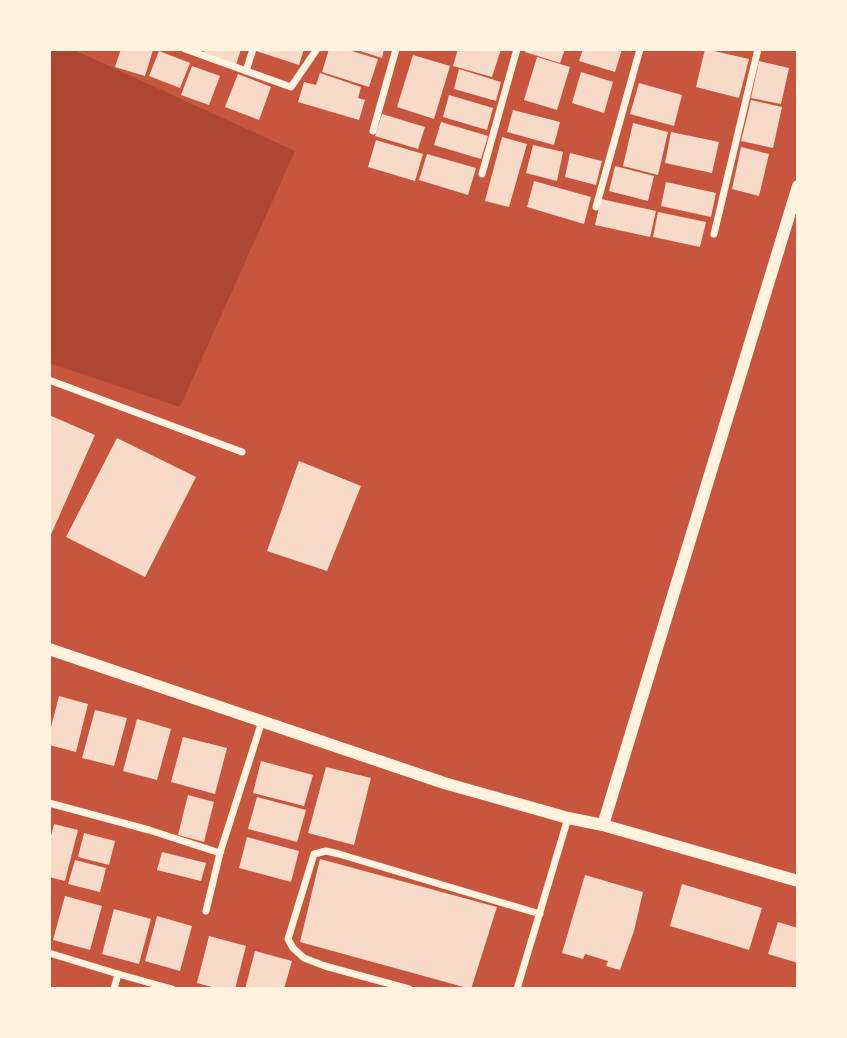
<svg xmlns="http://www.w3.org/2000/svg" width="847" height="1038" viewBox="0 0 847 1038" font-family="'Titillium Web',sans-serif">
<rect width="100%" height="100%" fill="#c8553d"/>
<!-- green -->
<path fill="#ae4732" d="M49,49H72L295,151L180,407L49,363Z"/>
<!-- building -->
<g fill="#f7dbc8">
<path d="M121,49L153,50L145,76L115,67Z"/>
<path d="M205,49H241L236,65L203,53Z"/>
<path d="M257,49H304L299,65L256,51Z"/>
<path d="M329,49H345L378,59L369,87L322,72Z"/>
<path d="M354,49H384L382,58Z"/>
<path d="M458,49H501L492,77L453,66Z"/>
<path d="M526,49H565L560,63L525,52Z"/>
<path d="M583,49H622L615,72L579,61Z"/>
<path d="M705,49L749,59L739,98L696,87Z"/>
<path d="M159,51L190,63L180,88L149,76Z"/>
<path d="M413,55L450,66L434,119L397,107Z"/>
<path d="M537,57L570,67L557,110L524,100Z"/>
<path d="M759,61L789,68L781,104L751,98Z"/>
<path d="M192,66L220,76L209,105L181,95Z"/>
<path d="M459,69L501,82L496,101L454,89Z"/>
<path d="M581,72L613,82L604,113L572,103Z"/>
<path d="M320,73L361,87L358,98L365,100L359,120L298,102L304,82L316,85Z"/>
<path d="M238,74L271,87L259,120L225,107Z"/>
<path d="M639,83L682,95L674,126L630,114Z"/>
<path d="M449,95L493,108L487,130L443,117Z"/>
<path d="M751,100L782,107L773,148L741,141Z"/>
<path d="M513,110L560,122L554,145L507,132Z"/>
<path d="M382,114L425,127L418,149L375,136Z"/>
<path d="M441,122L488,136L481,159L434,145Z"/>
<path d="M633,123L668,132L658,175L623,166Z"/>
<path d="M671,132L719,142L712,173L665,163Z"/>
<path d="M502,137L527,144L509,207L485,201Z"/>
<path d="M376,140L423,154L415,181L368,167Z"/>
<path d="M533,145L563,152L557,181L526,173Z"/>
<path d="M741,147L769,154L759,196L732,189Z"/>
<path d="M570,153L602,161L596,185L565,177Z"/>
<path d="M427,154L476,168L468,195L419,180Z"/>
<path d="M615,166L654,176L648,201L609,191Z"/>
<path d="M534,181L591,197L584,224L527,207Z"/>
<path d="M666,182L716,193L711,217L661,206Z"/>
<path d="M601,199L656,211L650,237L595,225Z"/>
<path d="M658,212L706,222L700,247L653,237Z"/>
<path d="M49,415L95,435L49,539Z"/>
<path d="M117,438L196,477L145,577L66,537Z"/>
<path d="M299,461L361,486L327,571L267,551Z"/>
<path d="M59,696L88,704L76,752L49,745V735Z"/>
<path d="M95,710L127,718L114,766L82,758Z"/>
<path d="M137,719L171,729L157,780L123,771Z"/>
<path d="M183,737L227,748L215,794L171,782Z"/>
<path d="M261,761L313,775L304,806L253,793Z"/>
<path d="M326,767L371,778L354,845L308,833Z"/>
<path d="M188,795L214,802L204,842L178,835Z"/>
<path d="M257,797L306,810L297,842L248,829Z"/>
<path d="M54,824L78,830L65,881L49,877V844Z"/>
<path d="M84,833L115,841L109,865L78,857Z"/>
<path d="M247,837L299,851L291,882L239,868Z"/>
<path d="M162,852L206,863L201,881L157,870Z"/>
<path d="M320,859L497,907L471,989L300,942Z"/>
<path d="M75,860L106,868L100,892L68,884Z"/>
<path d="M585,875L643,892L634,931L620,970L606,966L608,961L585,954L583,959L562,953Z"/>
<path d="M682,884L762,908L749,950L670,926Z"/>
<path d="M65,896L102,906L90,950L53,940Z"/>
<path d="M114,909L151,919L139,964L102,954Z"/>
<path d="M157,916L192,926L180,971L145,961Z"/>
<path d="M778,922L798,928V963L768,954Z"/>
<path d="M209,936L246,946L235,989H219L197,983Z"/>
<path d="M255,951L292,961L284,989H245Z"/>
</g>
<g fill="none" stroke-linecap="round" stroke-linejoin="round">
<!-- minor -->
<g stroke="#fff3e0" stroke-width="7">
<path d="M185,49L291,87L317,49"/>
<path d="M246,71L253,49"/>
<path d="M373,131L396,49"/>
<path d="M482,174L517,49"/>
<path d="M596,207L640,49"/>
<path d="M714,234L758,49"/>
<path d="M49,380L242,452"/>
<path d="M49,803L149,830L220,853"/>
<path d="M206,911L220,853L262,721"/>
<path d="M49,953L118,974L172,989"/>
<path d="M114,989L118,974"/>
<path d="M409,989L325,966L304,958L293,948L288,939L314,854L326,851L339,854L540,914"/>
<path d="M517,989L568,818"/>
</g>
<!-- tertiary -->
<g stroke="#fff3e0" stroke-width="12">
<path d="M49,649L444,783L568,818L603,825L798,881"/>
<path d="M603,825L798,186"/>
</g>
</g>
<!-- border -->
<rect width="847" height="1038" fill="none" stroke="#fff3e0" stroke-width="102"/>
</svg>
